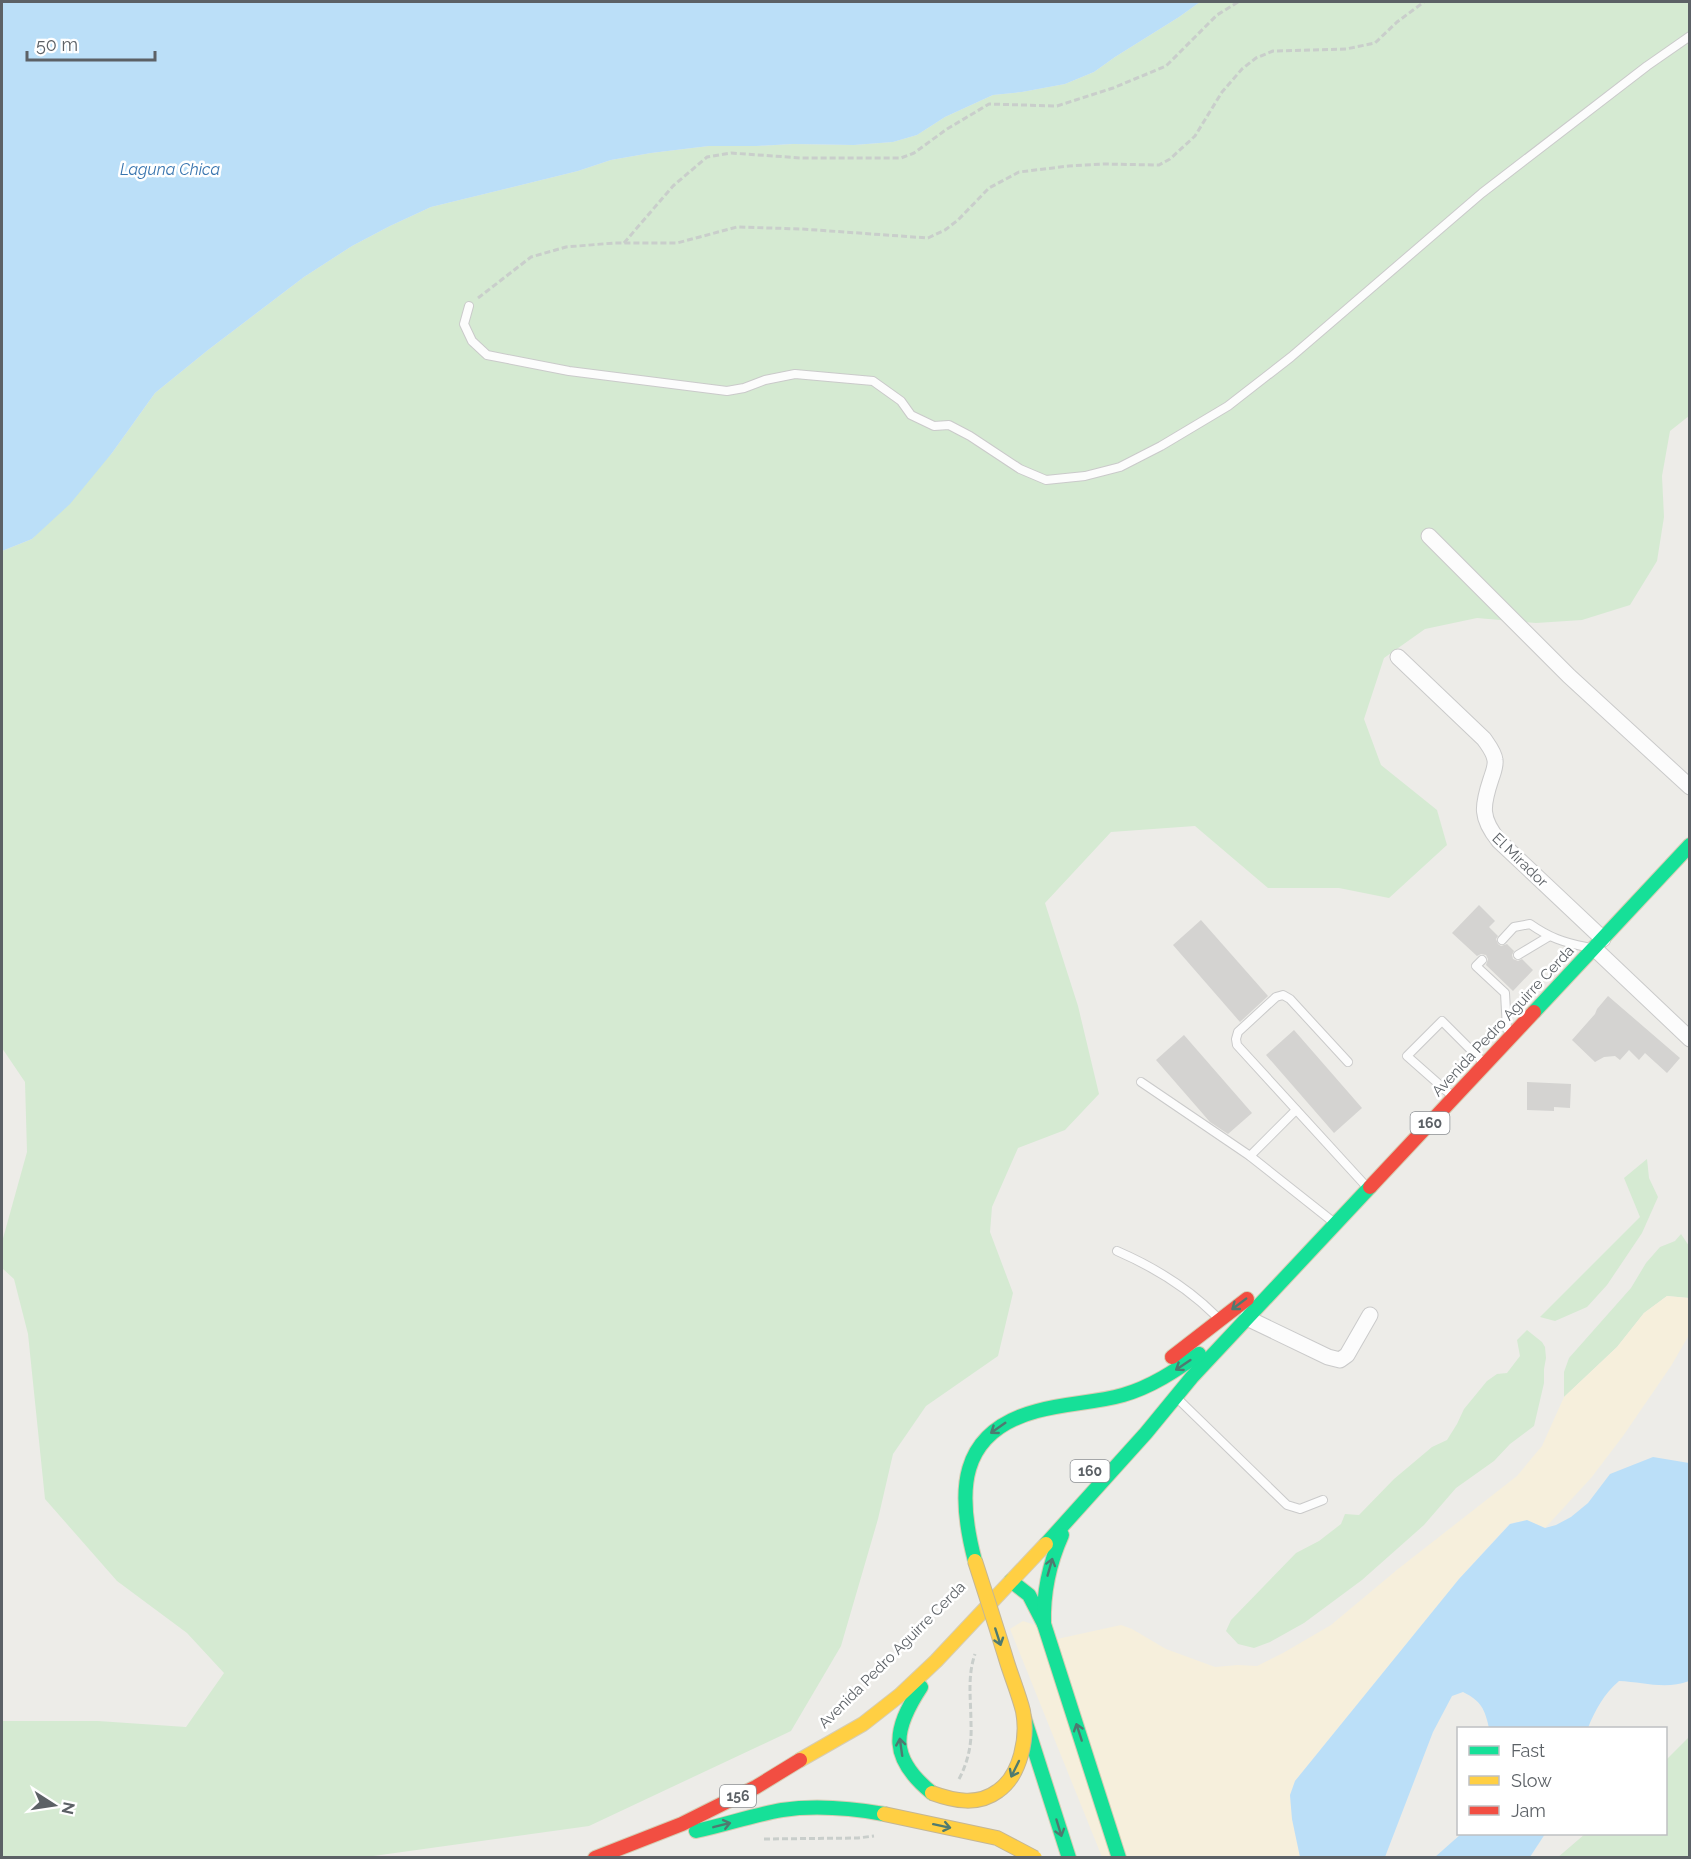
<svg xmlns="http://www.w3.org/2000/svg" width="1691" height="1859" viewBox="0 0 1691 1859" font-family="Raleway,sans-serif">
<rect width="100%" height="100%" fill="#edece8"/>
<!-- green -->
<g fill="#d5ead2">
<path d="M1200,2H1689V416L1670,431L1662,476L1664,517L1657,561L1630,605L1582,620L1536,623L1477,618L1425,629L1384,658L1364,719L1381,765L1437,810L1447,845L1389,898L1339,888H1268L1195,826L1111,832L1045,903L1078,1006L1099,1094L1065,1130L1018,1148L992,1207L990,1232L1013,1293L998,1356L926,1406L893,1454L878,1519L841,1646L791,1731L589,1826L359,1858H2V1721H98L186,1727L224,1673L187,1633L117,1581L45,1499L28,1334L14,1279L2,1268V1242L27,1152L25,1082L2,1048V551L32,539L112,453L155,393L208,350L304,277L352,246L390,226L431,207L578,171L611,160L651,153L709,146H757L793,144L854,145L893,142L917,135L945,117L993,95L1022,92L1065,84L1094,72L1115,57L1179,17Z"/>
<path d="M1647,1159L1649,1178L1658,1197L1642,1233L1607,1285L1587,1307L1555,1321L1540,1317L1640,1217L1624,1178Z"/>
<path d="M1681,1234L1689,1246V1298L1667,1296L1644,1313L1617,1347L1564,1397V1372L1569,1358L1631,1288L1646,1263L1660,1247L1675,1241Z"/>
<path d="M1527,1330L1542,1342L1545,1347L1546,1358L1544,1369V1383L1534,1426L1510,1444L1494,1461L1456,1488L1424,1525L1362,1580L1304,1623L1270,1642L1254,1648L1238,1644L1226,1631L1231,1620L1296,1553L1319,1541L1341,1524L1345,1514L1359,1515L1394,1479L1432,1447L1447,1440L1457,1424L1464,1409L1487,1381L1497,1374L1507,1373L1520,1356L1517,1340Z"/>
<path d="M1689,1737V1857L1557,1858L1585,1834H1666V1760Z"/>
</g>
<!-- sand -->
<path fill="#f6efdc" d="M1667,1296L1689,1298V1335L1671,1366L1623,1436L1591,1478L1545,1528C1531,1522 1523,1519 1509,1524L1459,1579L1295,1781L1290,1796L1292,1819L1300,1857H1102L1010,1629L1023,1621L1035,1625L1057,1639L1121,1625L1132,1629L1166,1649L1215,1667L1238,1665L1257,1666L1283,1653L1331,1625L1398,1569L1517,1476L1542,1446L1564,1397L1617,1347L1644,1313Z"/>
<!-- water -->
<g fill="#bbdff8">
<path d="M2,2H1200L1179,17L1115,57L1094,72L1065,84L1022,92L993,95L945,117L917,135L893,142L854,145L793,144L757,146H709L651,153L611,160L578,171L431,207L390,226L352,246L304,277L208,350L155,393L112,453L70,504L32,539L2,551Z"/>
<path d="M1653,1457L1689,1463V1681C1666,1690 1643,1682 1619,1681C1604,1694 1595,1710 1588,1728H1489C1485,1709 1481,1701 1463,1692L1452,1696L1433,1732L1385,1857H1300L1292,1819L1290,1795L1295,1781L1459,1579L1510,1524L1527,1520L1545,1528L1556,1525L1571,1517L1588,1503L1610,1474Z"/>
<path d="M1461,1834H1545L1530,1857H1435Z"/>
</g>
<!-- building -->
<g fill="#d4d3d1">
<path d="M1479,905L1495,921L1489,927L1498,936L1496,939L1498,944L1501,946L1507,944L1514,951L1512,955L1513,959L1518,961L1522,959L1533,970L1513,991L1486,965L1488,959L1486,955L1481,954L1477,956L1452,933Z"/>
<path d="M1201,920L1268,996L1240,1022L1173,945Z"/>
<path d="M1608,996L1680,1058L1667,1073L1645,1053L1639,1060L1629,1050L1620,1060L1615,1056L1604,1057L1595,1062L1572,1040L1595,1014L1597,1009Z"/>
<path d="M1294,1030L1362,1108L1334,1133L1266,1055Z"/>
<path d="M1184,1035L1252,1113L1228,1134L1210,1122L1156,1060Z"/>
<path d="M1527,1082L1571,1084L1570,1108L1554,1107V1111L1527,1110Z"/>
</g>
<g fill="none" stroke-linecap="round" stroke-linejoin="round">
<!-- lane casing -->
<g stroke="#cacaca" stroke-width="10">
<g id="lane">
<path d="M469,306L464,324L472,341L487,355L569,371L727,391L744,388L765,380L795,374L873,381L901,401L911,415L934,426L949,425L970,436L1020,469L1046,480L1085,476L1120,467L1161,446L1228,406L1291,357L1482,193L1647,66L1690,36"/>
<path d="M1502,940L1514,927L1530,924C1550,938 1563,942 1586,947"/>
<path d="M1518,955L1548,937"/>
<path d="M1482,960L1476,966L1505,993L1507,1029"/>
<path d="M1348,1062L1290,999L1283,995L1276,997L1238,1032L1236,1039L1237,1045L1365,1185"/>
<path d="M1141,1082L1250,1156L1332,1221"/>
<path d="M1450,1094L1407,1056L1442,1021L1482,1061"/>
<path d="M1250,1156L1296,1110"/>
<path d="M1117,1251C1154,1267 1187,1287 1216,1316"/>
<path d="M1179,1400L1287,1505L1300,1509L1323,1500"/>
</g>
</g>
<!-- street casing -->
<g stroke="#cacaca" stroke-width="17">
<g id="street">
<path d="M1429,536L1569,676L1690,787"/>
<path d="M1398,657L1484,739C1488,745 1494,752 1495,760C1496,766 1493,773 1491,779C1482,806 1480,818 1499,841L1603,939"/>
<path d="M1594,948L1690,1039"/>
<path d="M1247,1318L1328,1357L1340,1360L1347,1355L1370,1315"/>
</g>
</g>
<!-- fast casing -->
<g stroke="#d6cdb4" stroke-width="16">
<g id="fast">
<path d="M1534,1012L1690,845"/>
<path d="M1046,1544L1146,1433L1192,1377L1370,1187"/>
<path d="M975,1561C957,1493 957,1432 1037,1411C1065,1403 1095,1403 1123,1395C1151,1387 1175,1371 1199,1354"/>
<path d="M1011,1581L1029,1595L1044,1624L1119,1858"/>
<path d="M1044,1624C1043,1592 1049,1564 1062,1535"/>
<path d="M921,1687C892,1731 889,1758 932,1793"/>
<path d="M1024,1717L1069,1858"/>
<path d="M696,1831C725,1825 753,1815 782,1810C816,1805 850,1808 884,1814"/>
</g>
</g>
<!-- slow casing -->
<g stroke="#d6cdb4" stroke-width="16">
<path id="slow" d="M800,1760L863,1724L900,1695L936,1661L1046,1544"/>
</g>
<!-- jam casing -->
<g stroke="#d6cdb4" stroke-width="16">
<g id="jam">
<path d="M1370,1187L1534,1012"/>
<path d="M1172,1357L1247,1299"/>
<path d="M595,1858L682,1824L756,1787L800,1760"/>
</g>
</g>
<!-- path -->
<g stroke="#c9cecb" stroke-width="3" stroke-dasharray="6 3" stroke-linecap="butt">
<path d="M624,243L673,186L707,157L731,153L801,158H901L914,153L947,129L989,104L1057,106L1113,88L1166,66L1217,15L1238,2"/>
<path d="M478,298L531,257L566,247L614,243H677L737,227L802,229L928,238L945,230L958,220L989,188L1019,172L1069,166L1104,164L1159,165L1170,159L1195,136L1222,92L1242,69L1256,58L1273,51L1346,49L1375,43L1397,22L1424,2"/>
<path d="M959,1779C968,1762 972,1744 971,1724C971,1700 967,1677 975,1654"/>
<path d="M764,1839L858,1838L874,1836"/>
</g>
<!-- lane -->
<use href="#lane" stroke="#fcfcfc" stroke-width="8"/>
<!-- street -->
<use href="#street" stroke="#fcfcfc" stroke-width="15"/>
<!-- fast -->
<use href="#fast" stroke="#16e098" stroke-width="14"/>
<!-- slow -->
<use href="#slow" stroke="#ffcf43" stroke-width="14"/>
<!-- jam -->
<use href="#jam" stroke="#f24e42" stroke-width="14"/>
<!-- slow-bridge casing -->
<g stroke="#c5b694" stroke-width="16" stroke-linecap="butt">
<g id="slow-bridge">
<path d="M932,1793C954,1801 978,1806 998,1791C1021,1775 1028,1737 1023,1711C1019,1695 1012,1678 1007,1662C997,1629 986,1595 975,1561"/>
<path d="M884,1814L997,1838L1035,1858"/>
</g>
</g>
<!-- slow-bridge -->
<use href="#slow-bridge" stroke="#ffcf43" stroke-width="14"/>
</g>
<!-- one-way arrows -->
<defs><path id="oneway-shaft" d="M-6 0H5M1.5-3L5.5 0L1.5 3" fill="none" stroke-width="1.6" stroke-linecap="round" stroke-linejoin="round" transform="scale(1.5)"/></defs>
<g stroke="#4e7a70">
<use href="#oneway-shaft" transform="translate(1239 1304) rotate(143)"/>
<use href="#oneway-shaft" transform="translate(1183 1365) rotate(146)"/>
<use href="#oneway-shaft" transform="translate(998 1428) rotate(145)"/>
<use href="#oneway-shaft" transform="translate(1050 1567) rotate(-74)"/>
<use href="#oneway-shaft" transform="translate(998 1637) rotate(72)"/>
<use href="#oneway-shaft" transform="translate(1079 1732) rotate(-108)"/>
<use href="#oneway-shaft" transform="translate(901 1747) rotate(-98)"/>
<use href="#oneway-shaft" transform="translate(1015 1769) rotate(116)"/>
<use href="#oneway-shaft" transform="translate(722 1825) rotate(-14)"/>
<use href="#oneway-shaft" transform="translate(942 1826) rotate(12)"/>
<use href="#oneway-shaft" transform="translate(1059 1828) rotate(73)"/>
</g>
<g text-anchor="middle" stroke-width="5" stroke-linejoin="round" paint-order="stroke">
<!-- shield labels -->
<g fill="#fff" stroke="#8d9094" stroke-width="1.5">
<rect x="1410.5" y="1112" width="39" height="22" rx="4.5"/>
<rect x="1070.5" y="1460" width="39" height="22" rx="4.5"/>
<rect x="720" y="1785" width="36" height="22" rx="4.5"/>
</g>
<g font-size="14" font-weight="bold" fill="#5c6166">
<text x="1430" y="1128">160</text>
<text x="1090" y="1476">160</text>
<text x="738" y="1801">156</text>
</g>
<!-- street labels -->
<g font-size="15" fill="#5c6166" stroke="#fff">
<text transform="translate(1520 860) rotate(44)" y="5">El Mirador</text>
<text transform="translate(1503 1021) rotate(-47)" y="5">Avenida Pedro Aguirre Cerda</text>
<text transform="translate(892 1655) rotate(-45)" y="5">Avenida Pedro Aguirre Cerda</text>
</g>
<!-- water labels -->
<g font-size="16" font-style="italic" fill="#3975af" stroke="#fff">
<text x="170" y="175">Laguna Chica</text>
</g>
</g>
<!-- border -->
<rect width="1691" height="1859" fill="none" stroke="#5c6166" stroke-width="6"/>
<!-- legend -->
<rect x="1457" y="1727" width="210" height="108" fill="#ffffff" stroke="#bec0c2" stroke-width="1.5"/>
<rect x="1469" y="1746" width="30" height="9" fill="#16e098" stroke="#bec0c2" stroke-width="1.5"/>
<text x="1511" y="1757" font-size="18" fill="#5c6166">Fast</text>
<rect x="1469" y="1776" width="30" height="9" fill="#ffcf43" stroke="#bec0c2" stroke-width="1.5"/>
<text x="1511" y="1787" font-size="18" fill="#5c6166">Slow</text>
<rect x="1469" y="1806" width="30" height="9" fill="#f24e42" stroke="#bec0c2" stroke-width="1.5"/>
<text x="1511" y="1817" font-size="18" fill="#5c6166">Jam</text>
<!-- north arrow -->
<g transform="translate(54 1805) rotate(102)" stroke="#ffffff" stroke-width="4.5" paint-order="stroke">
<path d="M0-4.5L10 22L0 15L-10 22Z" fill="#5c6166"/>
<text y="-9" font-size="16" font-weight="bold" text-anchor="middle" fill="#5c6166">N</text>
</g>
<!-- scale -->
<path d="M27 51v9h128v-9" fill="none" stroke="#5c6166" stroke-width="3"/>
<text x="36" y="51" font-size="18" fill="#5c6166" stroke="#ffffff" stroke-width="4.5" paint-order="stroke">50 m</text>
</svg>
